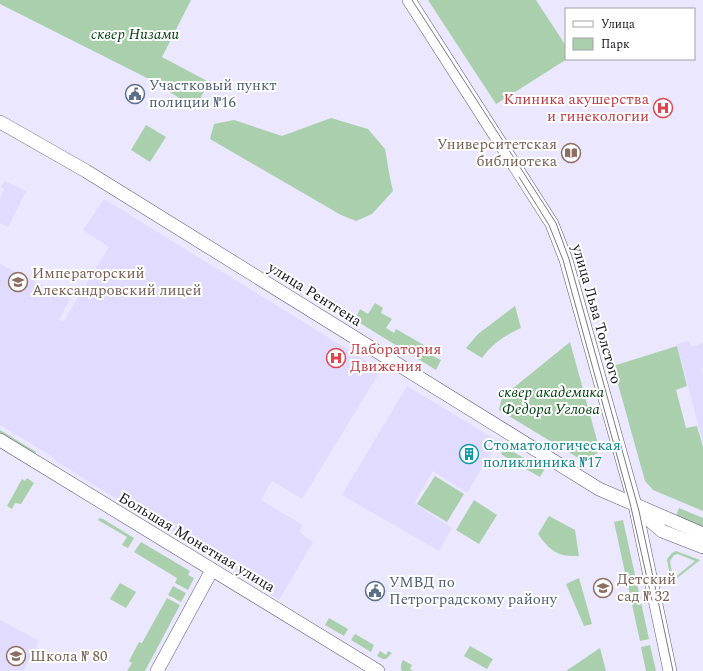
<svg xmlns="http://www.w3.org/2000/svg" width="703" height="671" viewBox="0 0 703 671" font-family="Spectral,serif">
<rect width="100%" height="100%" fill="#eae7fe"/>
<!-- built -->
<g fill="#e1dcff">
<path d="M5,181L26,191L8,227L0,223V198L4,189L1,187Z"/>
<path d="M104,199L381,370L302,499L272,481L261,500L303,525L299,532L313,542L279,600L56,461L50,455L0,425V264L70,299L59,320L42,311L63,322L109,247L83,230Z"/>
<path d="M689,341L691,347L703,343V368L701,369L703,376V444L677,344Z"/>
<path d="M407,386L498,441L467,493L433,471L414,503L452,528L439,551L342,495Z"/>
<path d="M0,620L39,641L23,671H0Z"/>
</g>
<!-- green -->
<g fill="#aacfac" fill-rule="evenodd">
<path d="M0,0H191L162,57L209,82L195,108L151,80L0,4Z"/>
<path d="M428,0H536L566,46V59H567L496,104Z"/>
<path d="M331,118L368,129L385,149L390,178L393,191L372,214L356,221L341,215L210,139L214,124L234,120L282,136Z"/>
<path d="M146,125L166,137L150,162L131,150Z"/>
<path d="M375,303L383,308L381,313L392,319L386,328L394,333L396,329L436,352L433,356L441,360L436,370L355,320L360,309L368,314Z"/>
<path d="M515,306L521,328C505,335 492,344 482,358L466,348L478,334Z"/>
<path d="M570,342L600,451L585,462L499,410L502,397Z"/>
<path d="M677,346L687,386L676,390L686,428L697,426L703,447V511L653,490L645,481L613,366Z"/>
<path d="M0,430L36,452L35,454L0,433Z"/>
<path d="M505,447L544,470L540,477L524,468L526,465L519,460L516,464L501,454Z"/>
<path d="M435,476L464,494L447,522L417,504Z"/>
<path d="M27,478L34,483L21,504L15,503L12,509L7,506L22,479L25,481Z"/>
<path d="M474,500L497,515L479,544L456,530Z"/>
<path d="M679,508L703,518V527L676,516Z"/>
<path d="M549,516L575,530L579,556C558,557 550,551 538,534Z"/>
<path d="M99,518L103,519L134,538L128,548L122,545L127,537L98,520Z"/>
<path d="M623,520L649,639L640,641L614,522Z"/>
<path d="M141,542L190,571L188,575L194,578L188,590L175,583L177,578L134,552Z"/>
<path d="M676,551L700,560L671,583L667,559L672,553ZM678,554L695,561L673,579L670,561L674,555Z"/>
<path d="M579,578L592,624L584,626L566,584Z"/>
<path d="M120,583L136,592L126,608L110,599Z"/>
<path d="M173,586L186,593L181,602L168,595Z"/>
<path d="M167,598L180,605L145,671H127L132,663L129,661L139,642L142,643Z"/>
<path d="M329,618L348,629L344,636L325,625Z"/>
<path d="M355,634L374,645L371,652L351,640Z"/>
<path d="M650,645L656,671H646L641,647Z"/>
<path d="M470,646L493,659L487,669L464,656Z"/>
<path d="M600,648L606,671H566Z"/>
<path d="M380,651L386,655L388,651L392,653L386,659H383L377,656Z"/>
<path d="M403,660L412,665L410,669L413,671H402C400,667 401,664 403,660Z"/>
</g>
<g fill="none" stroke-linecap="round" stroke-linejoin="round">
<!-- minor casing -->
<g stroke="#615d75" stroke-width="14">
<g id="minor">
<path d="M409,0L552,224L566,260L635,505L670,671"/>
<path d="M0,122L86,171L599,489L703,534"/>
<path d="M0,440L378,671"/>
<path d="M639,511L662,531L703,547"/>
<path d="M157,671L212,570"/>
</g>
</g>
<!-- minor -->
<use href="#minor" stroke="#fff" stroke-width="13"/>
<!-- tram -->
<g stroke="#7a7888" stroke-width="1">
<path d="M412,0L556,223L569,259L639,511L673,671"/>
<path d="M519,177L549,225L563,260L630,503L652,600"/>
</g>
</g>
<!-- icons -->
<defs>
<g id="civic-ring" transform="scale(1)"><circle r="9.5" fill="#fff" stroke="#5c6f8a" stroke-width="1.5"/><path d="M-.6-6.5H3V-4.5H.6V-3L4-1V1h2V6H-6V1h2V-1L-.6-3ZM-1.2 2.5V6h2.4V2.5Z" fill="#5c6f8a"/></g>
<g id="hospital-ring" transform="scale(1)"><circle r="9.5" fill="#fff" stroke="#e0444e" stroke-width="1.5"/><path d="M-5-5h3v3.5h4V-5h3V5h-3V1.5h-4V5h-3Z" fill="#e0444e"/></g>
<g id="library-ring" transform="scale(1)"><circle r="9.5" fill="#fff" stroke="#8d6e63" stroke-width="1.5"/><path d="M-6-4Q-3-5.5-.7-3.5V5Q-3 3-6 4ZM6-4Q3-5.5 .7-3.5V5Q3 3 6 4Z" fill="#8d6e63"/></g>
<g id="university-ring" transform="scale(1)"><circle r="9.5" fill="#fff" stroke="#8d6e63" stroke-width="1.5"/><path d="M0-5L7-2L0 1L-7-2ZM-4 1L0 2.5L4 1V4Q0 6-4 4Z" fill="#8d6e63"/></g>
<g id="building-ring" transform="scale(1)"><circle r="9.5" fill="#fff" stroke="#0f9aa8" stroke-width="1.5"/><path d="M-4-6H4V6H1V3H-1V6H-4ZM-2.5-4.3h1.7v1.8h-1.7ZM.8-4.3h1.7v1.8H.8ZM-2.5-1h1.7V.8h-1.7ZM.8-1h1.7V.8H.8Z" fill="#0f9aa8"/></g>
<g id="school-ring" transform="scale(1)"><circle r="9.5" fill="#fff" stroke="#8d6e63" stroke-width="1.5"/><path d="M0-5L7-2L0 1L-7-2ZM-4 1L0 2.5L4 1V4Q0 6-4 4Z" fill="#8d6e63"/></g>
</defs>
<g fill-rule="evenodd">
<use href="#civic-ring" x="135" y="94"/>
<use href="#hospital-ring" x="663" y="108"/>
<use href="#library-ring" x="571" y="153"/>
<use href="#university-ring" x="18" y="282"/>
<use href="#hospital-ring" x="336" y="358"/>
<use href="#building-ring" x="469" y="454"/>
<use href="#school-ring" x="603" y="588"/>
<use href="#civic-ring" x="375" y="591"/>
<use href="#school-ring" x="16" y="656"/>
</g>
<g text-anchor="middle" stroke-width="4" stroke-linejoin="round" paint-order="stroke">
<!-- park labels -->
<g font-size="15" font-style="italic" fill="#004310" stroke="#fff">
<text x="135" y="39">сквер Низами</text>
<text x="551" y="397">сквер академика<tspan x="551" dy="17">Федора Углова</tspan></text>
</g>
<!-- service labels -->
<g font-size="15" fill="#4e5e75" stroke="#fff" text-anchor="start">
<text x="149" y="90">Участковый пункт<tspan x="149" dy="17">полиции №16</tspan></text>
<text x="389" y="587">УМВД по<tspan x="389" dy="17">Петроградскому району</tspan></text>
</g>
<!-- health labels -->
<g font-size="15" fill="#be3a42" stroke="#fff" text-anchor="end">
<text x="649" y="104">Клиника акушерства<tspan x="649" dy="17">и гинекологии</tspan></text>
<text x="350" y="354" text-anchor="start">Лаборатория<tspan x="350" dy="17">Движения</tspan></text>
</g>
<!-- education labels -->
<g font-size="15" fill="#785e54" stroke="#fff" text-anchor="start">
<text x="557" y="149" text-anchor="end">Университетская<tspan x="557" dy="17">библиотека</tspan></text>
<text x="32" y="278">Императорский<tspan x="32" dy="17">Александровский лицей</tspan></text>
<text x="617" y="584">Детский<tspan x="617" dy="17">сад № 32</tspan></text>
<text x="30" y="661">Школа № 80</text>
</g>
<!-- street labels -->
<g font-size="15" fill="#17151f" stroke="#fff">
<text transform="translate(315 294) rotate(32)" y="5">улица Рентгена</text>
<text transform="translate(597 314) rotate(74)" y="5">улица Льва Толстого</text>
<text transform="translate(197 542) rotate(31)" y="5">Большая Монетная улица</text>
</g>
<!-- culture labels -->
<g font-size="15" fill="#0d838f" stroke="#fff" text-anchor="start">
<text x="483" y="450">Стоматологическая<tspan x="483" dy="17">поликлиника №17</tspan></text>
</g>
</g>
<!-- legend -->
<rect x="565" y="8" width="130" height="52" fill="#ffffff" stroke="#a2a1a5"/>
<rect x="573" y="21" width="20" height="6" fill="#ffffff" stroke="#a2a1a5"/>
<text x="601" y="28" font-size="12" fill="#17151f">Улица</text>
<rect x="573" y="38" width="20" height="12" fill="#aacfac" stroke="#a2a1a5"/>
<text x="601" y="48" font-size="12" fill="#17151f">Парк</text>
</svg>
